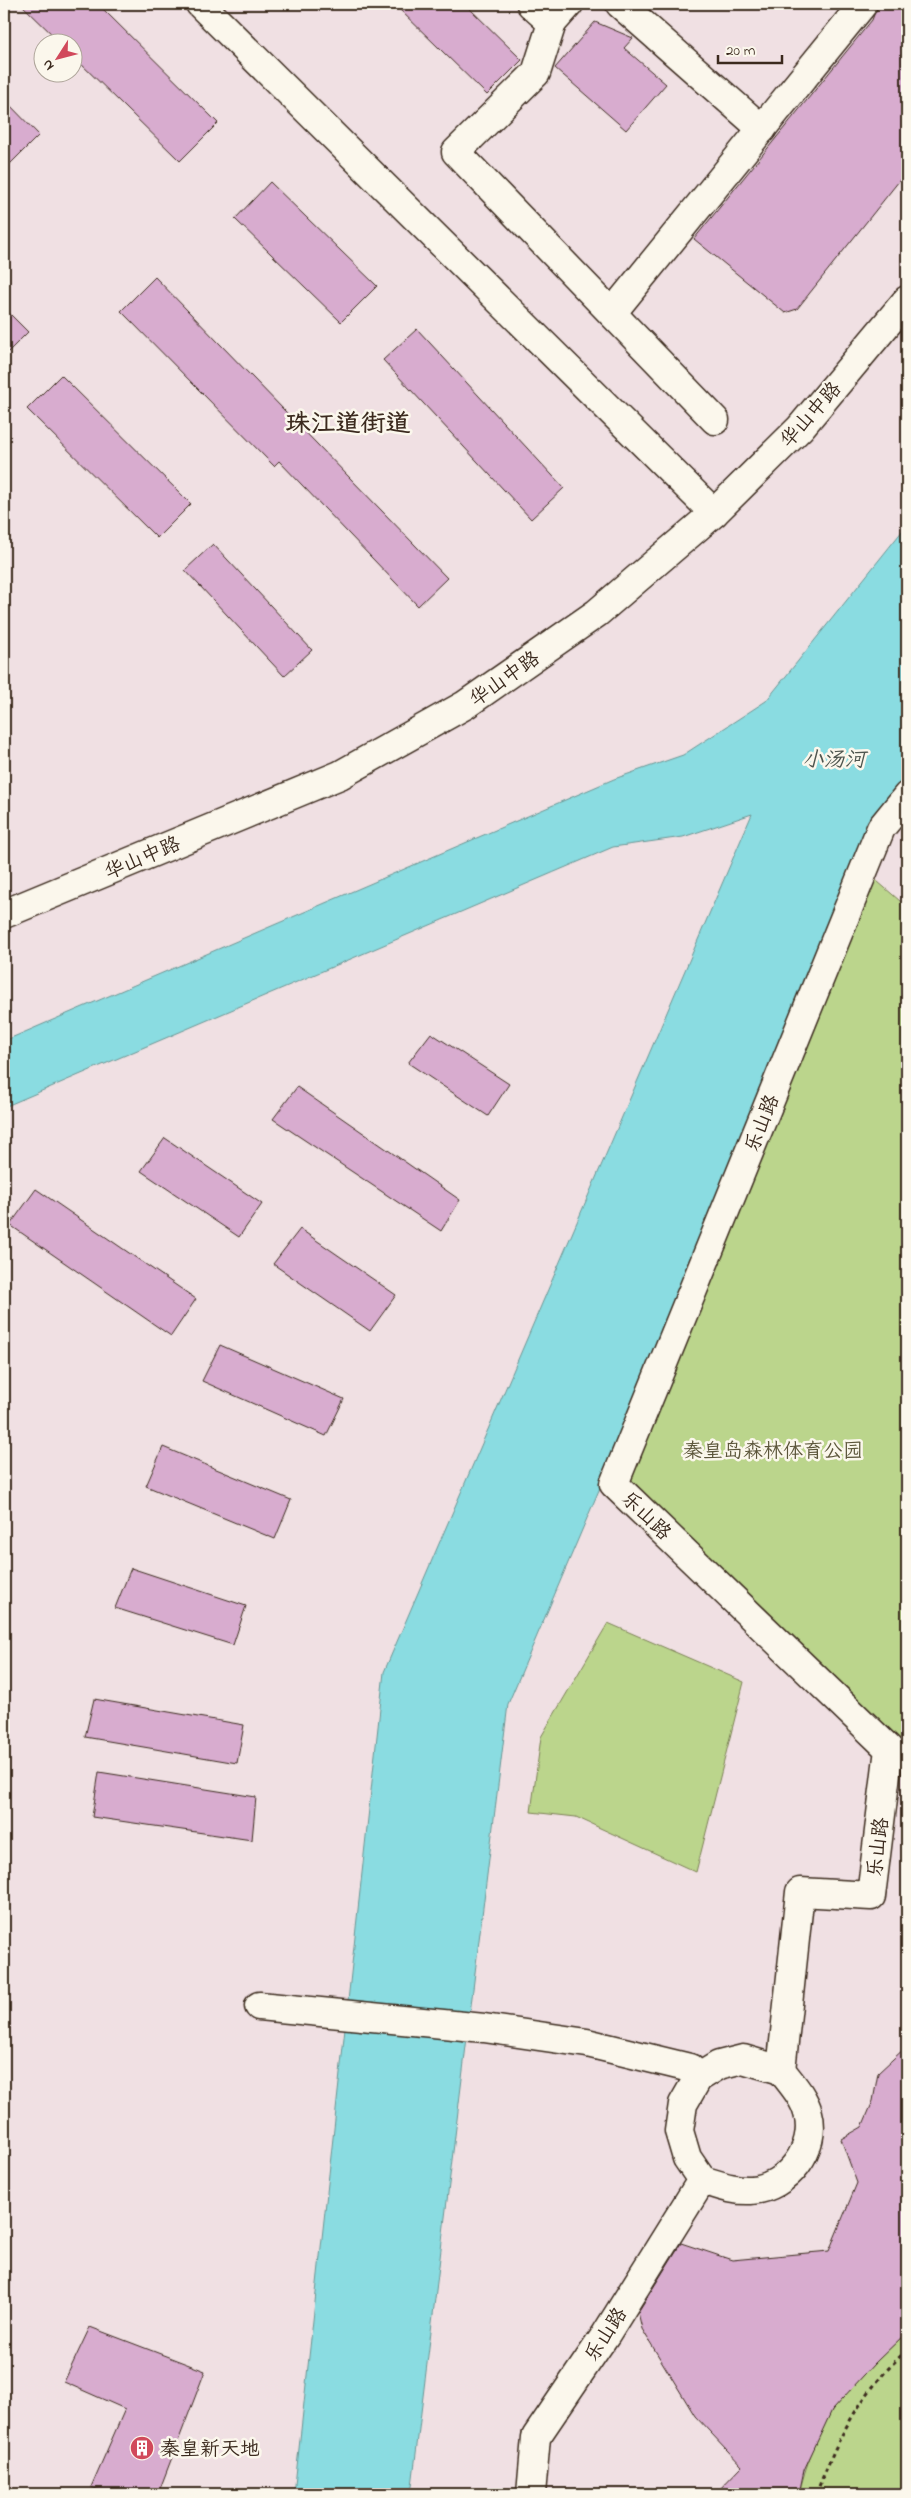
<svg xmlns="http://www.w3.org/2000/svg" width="911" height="2498" viewBox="0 0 911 2498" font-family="'Indie Flower','LXGW WenKai TC',sans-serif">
<rect width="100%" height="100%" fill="#f0e0e3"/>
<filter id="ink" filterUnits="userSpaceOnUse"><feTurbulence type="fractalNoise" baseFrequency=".02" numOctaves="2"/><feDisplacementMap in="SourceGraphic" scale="10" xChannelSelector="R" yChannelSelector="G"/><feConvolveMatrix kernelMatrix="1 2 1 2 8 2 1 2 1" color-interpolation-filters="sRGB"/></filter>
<g filter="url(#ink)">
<!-- green -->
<g fill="#bbd58c" stroke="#7b8055">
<path d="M863,869L907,907V1757L889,1749L614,1484Z"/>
<path d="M608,1623L744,1682L696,1872L576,1817L531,1812L541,1737Z"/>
<path d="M907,2332V2494H799C804,2471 819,2428 833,2409C853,2381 882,2356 907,2332Z"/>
</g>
<!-- water -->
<path fill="#8adce1" stroke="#6a9593" d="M907,525V785L890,806L508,1704L411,2494H294L384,1672L752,814L683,837L613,847L4,1107V1041L614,779L683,755L766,701Z"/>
<!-- building -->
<g fill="#d8accf" stroke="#3b2a1e">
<path d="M21,4H98L218,123L180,161L72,55V42H60Z"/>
<path d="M394,4H465L522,60L487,95Z"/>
<path d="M878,4H907V171L797,309L785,313L694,239L872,20Z"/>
<path d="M595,22L633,38L624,48L666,84L626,130L555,68Z"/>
<path d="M4,99L39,135L4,170Z"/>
<path d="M270,182L377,286L341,322L235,219Z"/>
<path d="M155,277L447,578L418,606L279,461L274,466L121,311Z"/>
<path d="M4,308L28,332L4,356Z"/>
<path d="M417,329L564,488L531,519L383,360Z"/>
<path d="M61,375L191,504L157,538L27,409Z"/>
<path d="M213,544L312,650L284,676L185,570Z"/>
<path d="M431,1033L509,1084L488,1116L408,1063Z"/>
<path d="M297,1087L460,1200L441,1231L273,1119Z"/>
<path d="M165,1138L262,1204L239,1237L141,1171Z"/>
<path d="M36,1189L196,1299L171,1336L10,1225Z"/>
<path d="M300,1229L396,1295L370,1331L273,1264Z"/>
<path d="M220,1345L344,1399L326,1436L202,1381Z"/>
<path d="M163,1447L291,1500L275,1539L146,1486Z"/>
<path d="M131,1568L246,1606L233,1645L115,1608Z"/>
<path d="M94,1699L244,1725L237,1763L85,1737Z"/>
<path d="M99,1772L256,1797L252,1840L92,1817Z"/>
<path d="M907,2046V2332L875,2363L832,2410L804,2470L799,2494H715L742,2466L695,2416L642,2329L638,2312L681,2243L732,2260L829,2251L857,2183L841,2139L862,2127L873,2101L878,2073Z"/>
<path d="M90,2327L205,2371L158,2494H110L91,2487L125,2409L64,2382Z"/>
</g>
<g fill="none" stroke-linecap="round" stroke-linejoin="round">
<!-- minor casing -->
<g stroke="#3b2a1e" stroke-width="31">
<g id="minor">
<path d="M200,4L714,513"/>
<path d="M531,4L552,23L569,4"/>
<path d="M620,4L762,129"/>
<path d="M552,23L536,73L456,152L715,420"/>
<path d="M612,313L863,4"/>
<path d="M4,914L340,775L465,705L597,613L714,513L800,428L907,300"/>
<path d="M259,2006L484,2028L587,2043L690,2068L698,2078"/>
<path d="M702,2180C719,2185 734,2191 751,2190C787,2188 818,2148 808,2113C804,2097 791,2083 781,2070"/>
<path d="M531,2494L536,2437L606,2334L702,2180L687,2158L679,2131L683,2104L698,2078L719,2065L743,2059L781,2070L800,1892L871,1896L889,1749L614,1484L881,828L907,796"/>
</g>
</g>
<!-- path -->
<path stroke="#3b2a1e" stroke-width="3" stroke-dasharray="4 4" stroke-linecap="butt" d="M817,2494C819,2484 824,2475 828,2465C846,2421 872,2382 907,2350"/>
<!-- minor -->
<use href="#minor" stroke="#fbf7ec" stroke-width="28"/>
</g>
</g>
<!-- icons -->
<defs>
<g id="building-disc" transform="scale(1.25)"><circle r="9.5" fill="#d1495b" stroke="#fbf7ec"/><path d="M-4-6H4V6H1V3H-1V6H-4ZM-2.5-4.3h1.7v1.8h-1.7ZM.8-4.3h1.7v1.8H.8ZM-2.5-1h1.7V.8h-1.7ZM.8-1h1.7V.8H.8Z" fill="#fff"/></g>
</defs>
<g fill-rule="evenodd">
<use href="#building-disc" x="142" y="2448"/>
</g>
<g text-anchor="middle" stroke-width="5" stroke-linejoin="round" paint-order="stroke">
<!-- street labels -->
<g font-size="20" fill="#3b2a1e" stroke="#fbf7ec">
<text transform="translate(810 414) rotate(-48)" y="7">华山中路</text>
<text transform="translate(504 678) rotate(-35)" y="7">华山中路</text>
<text transform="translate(142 857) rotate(-23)" y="7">华山中路</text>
<text transform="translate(761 1123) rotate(-68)" y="7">乐山路</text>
<text transform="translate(647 1515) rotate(44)" y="7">乐山路</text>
<text transform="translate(877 1847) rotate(-83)" y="7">乐山路</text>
<text transform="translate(605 2334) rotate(-57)" y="7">乐山路</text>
</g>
<!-- park labels -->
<g font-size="20" fill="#5b553a" stroke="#fbf7ec">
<text x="773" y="1457">秦皇岛森林体育公园</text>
</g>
<!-- poi labels -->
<g font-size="20" fill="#3b2a1e" stroke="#fbf7ec" text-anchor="start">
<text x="160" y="2455">秦皇新天地</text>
</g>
<!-- water labels -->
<g font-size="21" font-style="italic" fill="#4f564f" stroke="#fbf7ec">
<text x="834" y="766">小汤河</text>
</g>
<!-- district labels -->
<g font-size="25" font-weight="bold" fill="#3b2a1e" stroke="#fbf7ec">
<text x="348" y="431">珠江道街道</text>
</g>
</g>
<!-- margin -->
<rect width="911" height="2498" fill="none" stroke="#fbf7ec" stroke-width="20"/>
<rect x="10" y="10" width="891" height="2478" fill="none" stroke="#3b2a1e" stroke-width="2" filter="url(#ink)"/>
<!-- north arrow -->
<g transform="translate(58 58) rotate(234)"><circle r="24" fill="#fbf7ec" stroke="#aea59a"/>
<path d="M0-4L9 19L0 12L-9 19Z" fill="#d1495b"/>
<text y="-8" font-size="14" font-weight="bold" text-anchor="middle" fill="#3b2a1e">N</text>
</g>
<!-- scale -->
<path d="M718 55v8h64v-8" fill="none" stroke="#3b2a1e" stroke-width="2.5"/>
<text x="726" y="55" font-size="15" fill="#3b2a1e" stroke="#fbf7ec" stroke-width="4" paint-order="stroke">20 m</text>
</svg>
